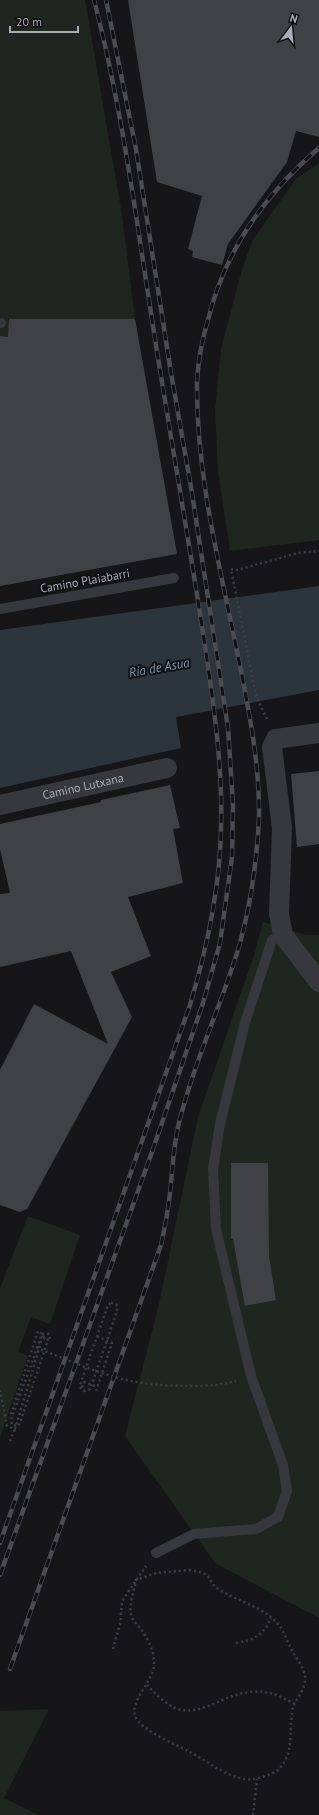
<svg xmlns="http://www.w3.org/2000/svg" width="319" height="1815" viewBox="0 0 319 1815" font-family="'PT Sans',sans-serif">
<rect width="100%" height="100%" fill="#161618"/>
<!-- green -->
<g fill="#1e261f">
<path d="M0,0H85L122,215L135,319L8,337L0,336Z"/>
<path d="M319,163V540L230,551L218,471L215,410L221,349L241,273L252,241L296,179Z"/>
<path d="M263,922L306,935H319V1618L215,1563L125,1436L159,1304L198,1117L255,952Z"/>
<path d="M28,1216L80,1235L50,1324L31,1317L18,1352L28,1356L0,1437V1288Z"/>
<path d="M49,1709L4,1798L38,1815H0V1711Z"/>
</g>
<!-- water -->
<path fill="#2c353c" d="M319,586V690L176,717L181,748L0,788V630Z"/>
<!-- building -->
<g fill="#404145">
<path d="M128,0H319V137L296,131L287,162L228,244L222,265L192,257L193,251L188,249L202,196L157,182Z"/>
<path d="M9,319H135L177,554L0,586V336L8,337Z"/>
<path d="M319,771V844L297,847L291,774Z"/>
<path d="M170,785L180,828L173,829L183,883L128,897L151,956L111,972L132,1017L27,1209L20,1212L0,1205V1070L34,1004L108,1044L71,951L0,967V894L10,893L0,849V824L101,802V800Z"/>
<path d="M231,1163H268L269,1256L276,1300L245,1306L233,1239H231Z"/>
</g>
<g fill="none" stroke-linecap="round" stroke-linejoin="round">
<!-- path -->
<g stroke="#3d3f44" stroke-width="2.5" stroke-dasharray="2 3" stroke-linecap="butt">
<path d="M267,719L256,696L231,569L237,570L298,553L319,551"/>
<path d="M111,1303H114L117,1305V1311L93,1381L90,1389L84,1391L80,1387V1385L108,1305Z"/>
<path d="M37,1348L42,1334H49L50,1341"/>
<path d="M82,1387L84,1382L97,1387"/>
<path d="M0,1390L7,1426L15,1429L41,1342L45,1337L48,1340L20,1423L18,1426L12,1425L11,1420L37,1348C66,1359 96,1373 126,1380C148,1385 171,1386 193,1386C208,1386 221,1385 236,1381"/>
<path d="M96,1391L112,1343L97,1336"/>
<path d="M11,1414L38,1331L44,1335L42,1340"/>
<path d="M10,1441L15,1429"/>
<path d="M189,1570C216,1573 204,1580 220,1590C239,1602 264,1607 279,1625C285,1633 288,1644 293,1652C297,1659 304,1668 305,1676C306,1689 298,1696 293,1707C292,1711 292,1717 291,1722C290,1739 292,1756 278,1770C272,1775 252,1781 244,1779C223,1775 206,1760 188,1751C175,1744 140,1730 135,1716C130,1701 152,1682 154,1666C155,1652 148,1639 140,1628C137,1624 132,1620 131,1615C129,1603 134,1591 136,1580L156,1573Z"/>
<path d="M236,1643C254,1640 264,1635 271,1618"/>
<path d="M113,1649L120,1624L122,1601L146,1566"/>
<path d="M147,1685C155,1693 164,1703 175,1708C195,1717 218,1700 236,1695C245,1692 255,1691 264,1692C275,1693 285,1699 295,1704"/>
<path d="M253,1815L257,1779"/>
</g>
<!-- service -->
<g stroke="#37383d" stroke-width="10">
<path d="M0,323H1"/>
<path d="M0,609L174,578"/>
<path d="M156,1553L194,1534L256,1529L278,1517L287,1491L283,1465L251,1376L216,1229L213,1169L220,1124L245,1023L272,940L283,935"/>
</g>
<!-- minor -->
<g stroke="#37383d" stroke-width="20">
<path d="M319,733L276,739L272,747L282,828L279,914L283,935L319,982"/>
<path id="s1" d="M0,805L167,768"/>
</g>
<!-- rail casing -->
<g stroke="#4a4c52" stroke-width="4.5">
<g id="rail">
<path d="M0,1543L190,1005C207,948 220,889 221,829C223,768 214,707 205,646C192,560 177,474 163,388C141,259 127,127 94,0"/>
<path d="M0,1575L152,1152L203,1003L220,943L232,857L233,805L228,728L191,487L171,373L136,149L106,0"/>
<path d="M10,1669L161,1245C165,1227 168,1211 170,1193C173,1164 174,1136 183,1108C198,1052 224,999 240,943C251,903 257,860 259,818C260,762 248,706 237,651C219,563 196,473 197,382C198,362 202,340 208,320C225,250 265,194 319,148"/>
</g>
</g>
<!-- rail -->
<use href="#rail" stroke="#111113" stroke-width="3" stroke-dasharray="9" stroke-linecap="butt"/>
</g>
<g text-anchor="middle" stroke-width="4" stroke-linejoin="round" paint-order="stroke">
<!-- street labels -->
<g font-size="12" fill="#a8adb8" stroke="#111113">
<text transform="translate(85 581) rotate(-10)" y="4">Camino Plaiabarri</text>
<text dy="4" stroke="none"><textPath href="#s1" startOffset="85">Camino Lutxana</textPath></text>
</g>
<!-- water labels -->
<g font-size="13" font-style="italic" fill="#7f9bb3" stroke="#111113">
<text transform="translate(159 667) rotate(-10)" y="5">Ría de Asua</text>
</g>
</g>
<!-- north arrow -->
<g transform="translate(291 28) rotate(16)" stroke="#111113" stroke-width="3" paint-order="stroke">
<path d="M0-3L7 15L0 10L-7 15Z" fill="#a8adb8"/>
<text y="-6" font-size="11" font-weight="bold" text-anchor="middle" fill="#a8adb8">N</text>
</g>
<!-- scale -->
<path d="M10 26v6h68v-6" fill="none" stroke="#a8adb8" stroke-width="2"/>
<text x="16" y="26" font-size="12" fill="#a8adb8" stroke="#111113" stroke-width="3" paint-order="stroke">20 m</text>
</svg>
